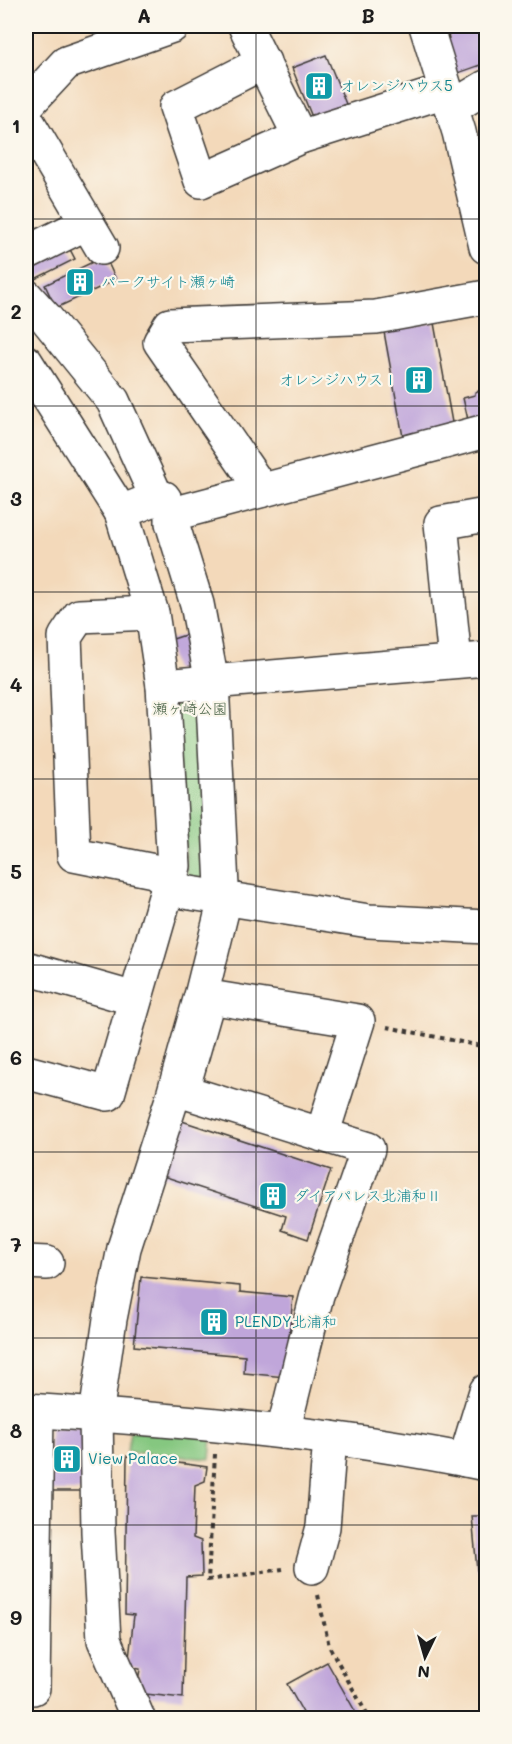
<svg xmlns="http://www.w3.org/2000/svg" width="512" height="1744" viewBox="0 0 512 1744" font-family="Mali,'Klee One',sans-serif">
<rect width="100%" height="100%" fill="#fbf7ec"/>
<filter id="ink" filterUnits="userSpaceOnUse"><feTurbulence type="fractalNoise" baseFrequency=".0167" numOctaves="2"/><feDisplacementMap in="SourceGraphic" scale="12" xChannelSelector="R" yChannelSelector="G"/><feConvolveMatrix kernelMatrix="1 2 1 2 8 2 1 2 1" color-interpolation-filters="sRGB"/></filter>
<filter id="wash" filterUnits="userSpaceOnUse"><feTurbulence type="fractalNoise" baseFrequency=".008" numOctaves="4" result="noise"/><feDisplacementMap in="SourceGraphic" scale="24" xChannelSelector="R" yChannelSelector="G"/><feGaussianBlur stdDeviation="1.35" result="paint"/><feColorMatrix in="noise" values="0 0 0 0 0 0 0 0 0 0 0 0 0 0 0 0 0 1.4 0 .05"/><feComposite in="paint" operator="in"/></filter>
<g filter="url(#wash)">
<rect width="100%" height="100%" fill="#f3d9ba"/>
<!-- green -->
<g fill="#85c780" stroke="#50724e" stroke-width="1.5">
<path d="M187,689L207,690L217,889L188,884L173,708Z"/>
<path d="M130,1431L212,1437L210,1459L127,1452Z"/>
</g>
<g id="blocks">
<!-- building -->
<g fill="#c0a6da">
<path d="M471,27L472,30L479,27L486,49V63L455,74L443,41L449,38L448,35Z"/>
<path d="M326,55L346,104L312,117L292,68Z"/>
<path d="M65,240L75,259L29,282L26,276V261Z"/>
<path d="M105,256L116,280L56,308L45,285Z"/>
<path d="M434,323L453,428L403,437L384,332Z"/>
<path d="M486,389V420L469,424L463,398L475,395V392Z"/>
<path d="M194,632L202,664L175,670L167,641Z"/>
<path d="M179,1120L331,1170L308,1239L282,1230L286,1216L160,1175Z"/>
<path d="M141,1277L240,1286V1292L293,1297L285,1377L244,1373L245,1356L134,1346Z"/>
<path d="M85,1427V1491H50V1428Z"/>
<path d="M127,1456L207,1467L205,1481L195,1485L193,1538L201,1541L202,1576L186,1577L183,1698L136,1693L140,1669L128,1667L134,1615L125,1614Z"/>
<path d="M472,1516H486V1570H477Z"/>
<path d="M486,1607V1628H485L482,1608Z"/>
<path d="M327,1662L359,1718H306L287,1684Z"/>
</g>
</g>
</g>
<g filter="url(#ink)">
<use href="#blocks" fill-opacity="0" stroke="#3c3834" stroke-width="1.5"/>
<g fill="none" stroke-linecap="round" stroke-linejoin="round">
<!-- minor casing -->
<g stroke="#3c3834" stroke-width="36">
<g id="minor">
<path d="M245,26L300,137"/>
<path d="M426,26L459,132L486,247"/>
<path d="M264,62L176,107L201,181L300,137L445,91"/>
<path d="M26,106L66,63L172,26"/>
<path d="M451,108L486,87"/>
<path d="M26,119L102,248"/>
<path d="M26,253L87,223"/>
<path d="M26,296L45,317L113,401L157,498"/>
<path d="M26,362L121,512"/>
<path d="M262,490L160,342L170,325L376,317L486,297"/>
<path d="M172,512L173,514L486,431"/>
<path d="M152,613L79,616L65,637L74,855L154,871L184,892L369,921L486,927"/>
<path d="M455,661L441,523L486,515"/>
<path d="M163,686L486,659"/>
<path d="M26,968L135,999"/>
<path d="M26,1072L108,1094L174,866L163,686L152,613L121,512L157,498H164L172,512V523L197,604L212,682L223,907L202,992L172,1099L124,1248L110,1319L96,1415L98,1532L104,1640L138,1718"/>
<path d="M26,1262L47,1263"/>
<path d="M26,1410C180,1420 335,1433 486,1464"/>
<path d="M283,1432L317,1295L368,1149L182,1091L209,997L358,1021L322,1135"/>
<path d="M465,1460L486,1391"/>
<path d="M312,1567L323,1527L330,1438"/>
<path d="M33,1688L37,1411"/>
</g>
</g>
<!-- path -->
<g stroke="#3c3834" stroke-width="4" stroke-dasharray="4.5 4.5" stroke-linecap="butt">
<path d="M387,1027L486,1047"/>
<path d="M215,1454L208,1580L283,1569"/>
<path d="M318,1595L329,1646L369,1718"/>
</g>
<!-- minor -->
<use href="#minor" stroke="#fff" stroke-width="33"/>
</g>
</g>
<!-- grid -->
<path fill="none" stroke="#1c1c1c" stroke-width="1.5" stroke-opacity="0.55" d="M256,26V1718M26,219H486M26,406H486M26,592H486M26,779H486M26,965H486M26,1152H486M26,1338H486M26,1525H486"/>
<!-- icons -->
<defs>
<g id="building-square" transform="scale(1.5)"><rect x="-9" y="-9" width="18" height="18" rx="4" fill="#0f9aa8" stroke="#fbf7ec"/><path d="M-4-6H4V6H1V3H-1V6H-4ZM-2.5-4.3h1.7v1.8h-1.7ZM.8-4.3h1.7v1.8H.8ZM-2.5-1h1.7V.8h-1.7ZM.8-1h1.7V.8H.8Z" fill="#fff"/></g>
</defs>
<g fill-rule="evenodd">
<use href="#building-square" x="319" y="86"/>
<use href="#building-square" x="80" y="282"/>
<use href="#building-square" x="419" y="380"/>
<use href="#building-square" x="273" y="1196"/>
<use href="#building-square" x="214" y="1322"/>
<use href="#building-square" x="67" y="1459"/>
</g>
<g text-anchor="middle" stroke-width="4.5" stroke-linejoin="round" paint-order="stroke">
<!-- culture labels -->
<g font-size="15" fill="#0d838f" stroke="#fbf7ec" text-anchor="start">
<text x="340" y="91">オレンジハウス5</text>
<text x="101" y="287">パークサイト瀬ヶ崎</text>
<text x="398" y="385" text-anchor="end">オレンジハウスⅠ</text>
<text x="294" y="1201">ダイアパレス北浦和Ⅱ</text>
<text x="235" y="1327">PLENDY北浦和</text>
<text x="88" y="1464">View Palace</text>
</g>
<!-- park labels -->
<g font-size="15" fill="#466044" stroke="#fbf7ec">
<text x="190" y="714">瀬ヶ崎公園</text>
</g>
</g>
<!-- margin -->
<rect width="512" height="1744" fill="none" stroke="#fbf7ec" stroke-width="66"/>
<!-- north arrow -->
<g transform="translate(425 1657) rotate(185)" stroke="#fbf7ec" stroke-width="4.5" paint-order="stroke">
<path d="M0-4.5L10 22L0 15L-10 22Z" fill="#1c1c1c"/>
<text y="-9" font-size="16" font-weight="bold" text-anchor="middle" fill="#1c1c1c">N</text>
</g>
<rect x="33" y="33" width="446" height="1678" fill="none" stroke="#1c1c1c" stroke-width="2"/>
<g font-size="20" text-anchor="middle" font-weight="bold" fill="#1c1c1c">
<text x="144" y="23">A</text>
<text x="368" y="23">B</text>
<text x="16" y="133">1</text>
<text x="16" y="319">2</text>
<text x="16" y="506">3</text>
<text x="16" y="692">4</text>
<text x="16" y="879">5</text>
<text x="16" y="1065">6</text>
<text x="16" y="1252">7</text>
<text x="16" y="1438">8</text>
<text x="16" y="1625">9</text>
</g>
</svg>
